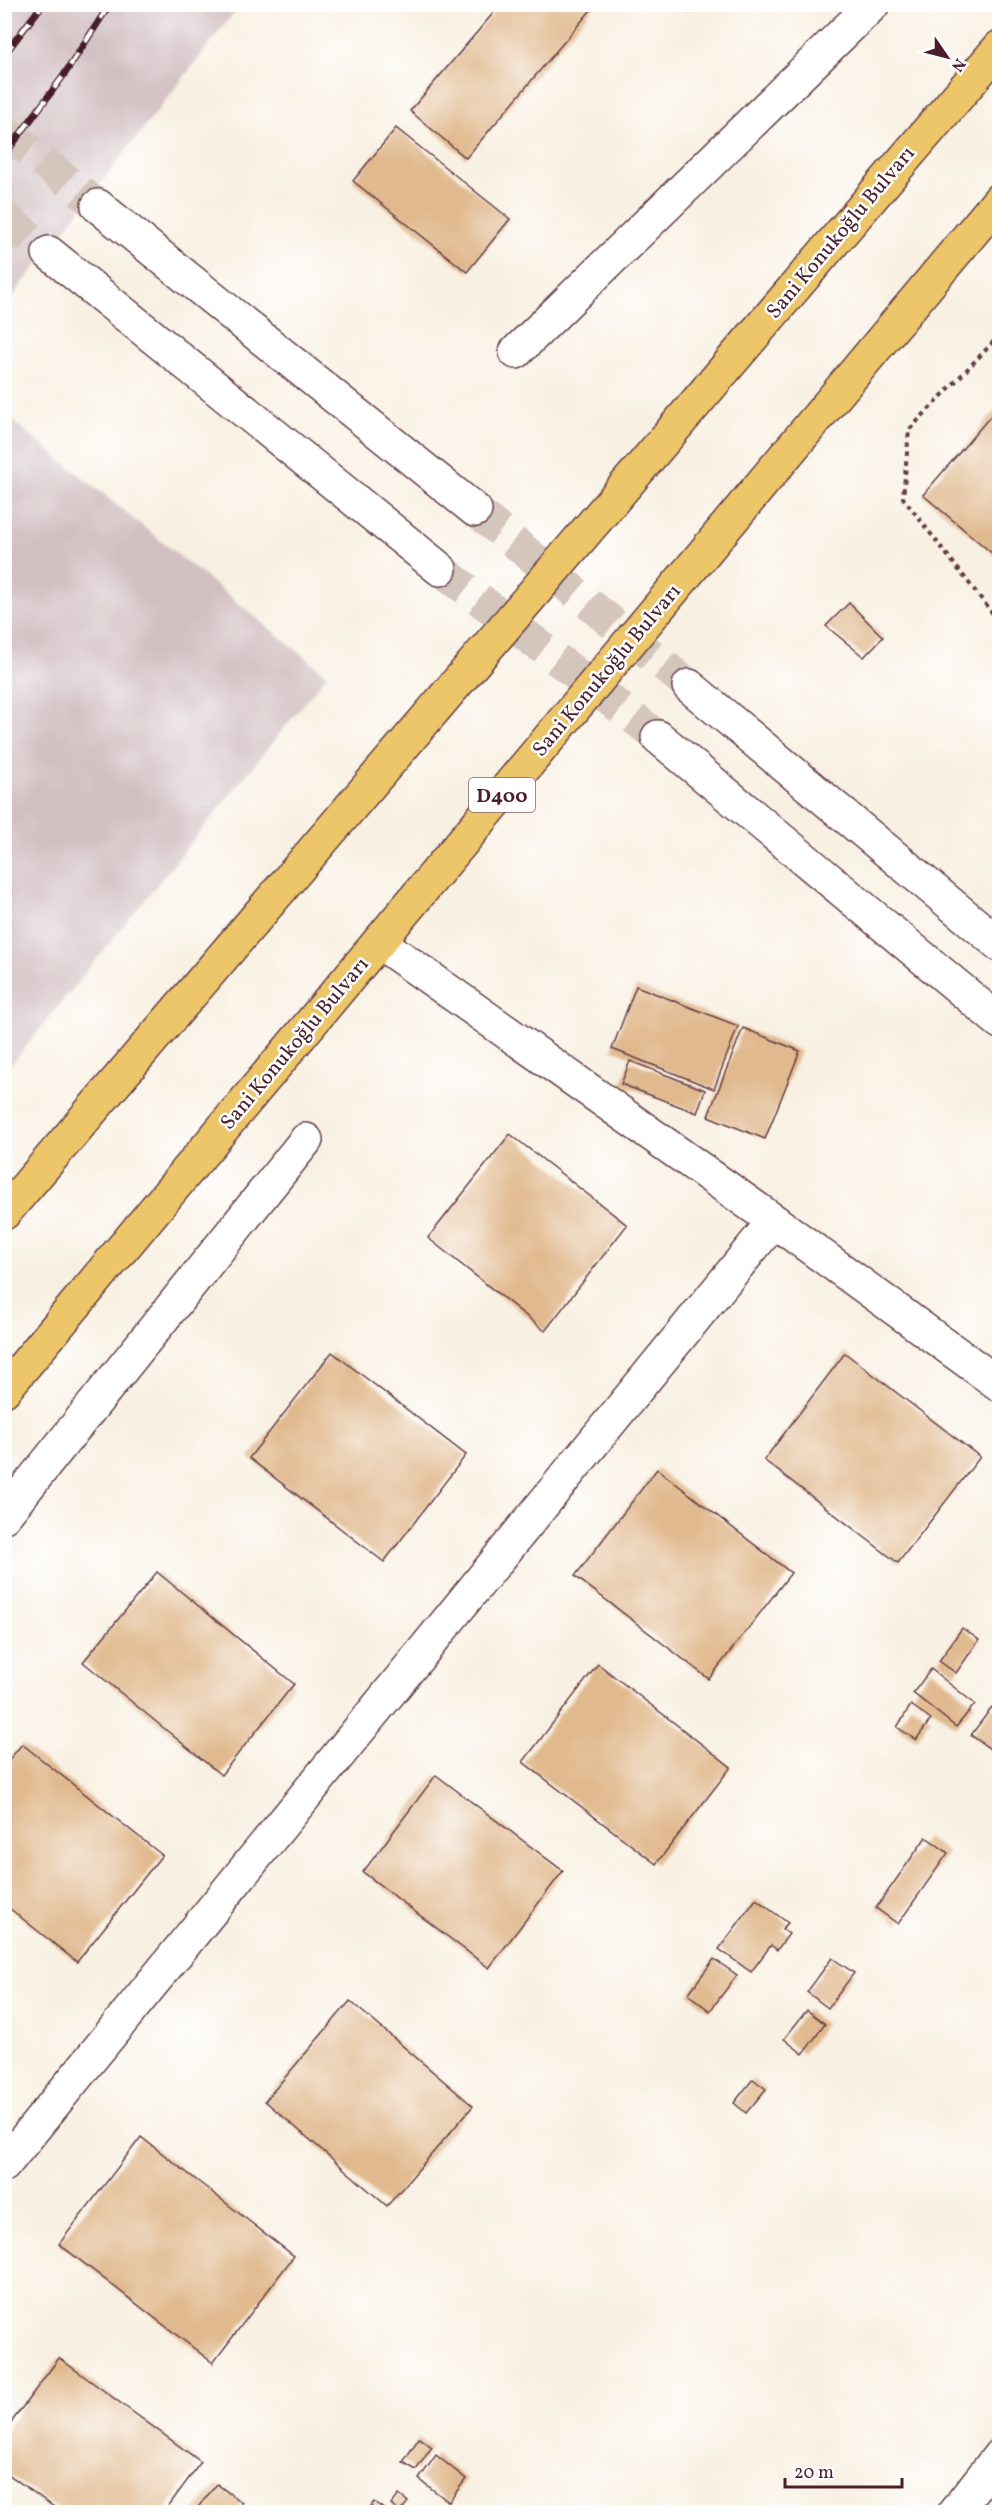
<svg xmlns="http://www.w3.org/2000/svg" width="1004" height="2517" viewBox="0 0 1004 2517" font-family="Vollkorn,serif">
<rect width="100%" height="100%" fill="#fff"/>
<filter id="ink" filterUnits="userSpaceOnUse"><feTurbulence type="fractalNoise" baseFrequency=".0167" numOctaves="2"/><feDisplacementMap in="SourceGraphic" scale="12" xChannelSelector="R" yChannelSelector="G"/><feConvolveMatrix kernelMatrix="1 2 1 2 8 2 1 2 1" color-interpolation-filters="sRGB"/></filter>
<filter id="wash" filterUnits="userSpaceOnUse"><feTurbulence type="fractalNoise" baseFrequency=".008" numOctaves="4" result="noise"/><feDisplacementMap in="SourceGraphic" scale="24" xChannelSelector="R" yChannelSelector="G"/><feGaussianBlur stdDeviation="1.35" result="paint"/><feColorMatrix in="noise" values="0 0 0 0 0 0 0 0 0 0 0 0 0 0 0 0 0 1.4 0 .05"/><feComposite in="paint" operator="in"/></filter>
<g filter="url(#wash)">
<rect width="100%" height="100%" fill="#f8f0e2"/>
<!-- industrial -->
<g fill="#d2bfc1">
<path d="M5,5H240L5,306Z"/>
<path d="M5,415L327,675L5,1072Z"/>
</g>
<g id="blocks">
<!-- building -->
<g fill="#e1b98e">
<path d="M501,4H596L466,158L410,111Z"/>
<path d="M679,4H693L687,12Z"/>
<path d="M396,128L510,219L467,272L353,181Z"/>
<path d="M1000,405V560L923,495Z"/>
<path d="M849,603L883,637L864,657L826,626Z"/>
<path d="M636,986L738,1026L714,1089L612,1049Z"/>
<path d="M743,1028L800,1051L765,1139L708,1116Z"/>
<path d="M630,1061L705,1090L697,1113L621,1084Z"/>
<path d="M510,1134L627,1225L545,1331L428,1238Z"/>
<path d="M332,1352L466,1455L384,1562L249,1458Z"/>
<path d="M845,1353L980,1457L898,1563L764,1460Z"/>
<path d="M657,1469L791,1573L709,1679L575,1576Z"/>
<path d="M157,1572L294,1684L221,1775L83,1662Z"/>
<path d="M962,1628L979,1640L956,1673L939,1661Z"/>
<path d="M598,1664L731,1767L656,1864L523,1762Z"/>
<path d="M931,1669L975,1704L956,1727L913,1693Z"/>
<path d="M911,1705L931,1719L916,1740L897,1727Z"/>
<path d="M992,1707L1000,1713V1756L971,1735Z"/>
<path d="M22,1744L162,1855L77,1962L4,1904V1766Z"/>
<path d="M436,1775L563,1871L489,1968L363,1872Z"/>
<path d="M926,1837L948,1853L898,1924L876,1908Z"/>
<path d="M756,1899L788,1923L782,1929L789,1934L777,1950L771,1945L751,1972L719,1949Z"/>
<path d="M832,1958L854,1973L828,2008L807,1992Z"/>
<path d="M714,1959L737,1975L710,2011L688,1994Z"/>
<path d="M350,2001L473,2106L387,2206L265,2101Z"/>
<path d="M807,2010L825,2024L803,2054L784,2039Z"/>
<path d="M753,2079L766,2089L746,2113L734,2103Z"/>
<path d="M141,2137L294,2256L213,2363L59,2244Z"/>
<path d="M59,2358L201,2462L164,2512H61L4,2471V2432Z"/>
<path d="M419,2438L432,2447L416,2470L403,2462Z"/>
<path d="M436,2455L466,2479L449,2502L419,2479Z"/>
<path d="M217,2484L242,2503L235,2512H194Z"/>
<path d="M399,2495L408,2502L400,2512L391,2505Z"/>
<path d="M1000,2501V2512H990Z"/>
<path d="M374,2502L388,2512H366Z"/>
</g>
</g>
</g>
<g filter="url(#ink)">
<use href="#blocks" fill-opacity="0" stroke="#643e46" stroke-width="1.5"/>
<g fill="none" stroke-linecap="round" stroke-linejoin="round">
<!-- minor-tunnel -->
<g stroke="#d5c6bd" stroke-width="33" stroke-dasharray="33 16" stroke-linecap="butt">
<path d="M4,130L98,206"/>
<path d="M4,217L49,253"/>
<path d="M475,510L689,686"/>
<path d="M440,569L658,737"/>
</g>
<!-- minor casing -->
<g stroke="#643e46" stroke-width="36">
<g id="minor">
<path d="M98,206L475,510"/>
<path d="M49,253L440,569"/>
<path d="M516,352L873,4"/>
<path d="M689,686L1000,945"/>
<path d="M658,737L1000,1022"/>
<path d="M379,942L774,1221L1000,1385"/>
<path d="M4,1516L306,1140"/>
<path d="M4,2165L774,1221"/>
<path d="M955,2512L1000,2455"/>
</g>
</g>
<!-- highway casing -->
<g stroke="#643e46" stroke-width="36">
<g id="highway">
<path d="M4,1213L1000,47"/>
<path d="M4,1390L1000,199"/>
</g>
</g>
<!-- path -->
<path stroke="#643e46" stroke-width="4" stroke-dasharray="4.5 4.5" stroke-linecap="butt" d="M1000,335L909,430L903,498L1000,623"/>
<!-- minor -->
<use href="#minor" stroke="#fff" stroke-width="33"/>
<!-- highway -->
<use href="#highway" stroke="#ecc669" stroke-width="33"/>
<!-- rail casing -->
<g stroke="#4a1f2b" stroke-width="7">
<g id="rail">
<path d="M4,55L43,4"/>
<path d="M4,156L64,75L110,4"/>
</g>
</g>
<!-- rail -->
<use href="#rail" stroke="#fff" stroke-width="4.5" stroke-dasharray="14" stroke-linecap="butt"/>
</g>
</g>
<g text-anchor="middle" stroke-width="5" stroke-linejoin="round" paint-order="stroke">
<!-- shield labels -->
<rect fill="#fff" stroke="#80626b" stroke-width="1.5" x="469" y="778" width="66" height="34" rx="4.5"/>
<g font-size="20" font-weight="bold" fill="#4a1f2b">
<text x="502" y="802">D400</text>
</g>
<!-- street labels -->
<g font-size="21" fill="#4a1f2b" stroke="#fff">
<text transform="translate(840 232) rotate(-50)" y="7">Sani Konukoğlu Bulvarı</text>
<text transform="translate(606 670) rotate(-50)" y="7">Sani Konukoğlu Bulvarı</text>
<text transform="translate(294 1043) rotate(-50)" y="7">Sani Konukoğlu Bulvarı</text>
</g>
</g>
<!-- margin -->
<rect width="1004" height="2517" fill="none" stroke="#fff" stroke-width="24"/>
<!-- north arrow -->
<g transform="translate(947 57) rotate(125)" stroke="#ffffff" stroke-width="4.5" paint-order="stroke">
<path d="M0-4.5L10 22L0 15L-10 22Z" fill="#4a1f2b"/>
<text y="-9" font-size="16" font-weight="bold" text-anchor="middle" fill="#4a1f2b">N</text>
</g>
<!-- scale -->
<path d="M785 2478v9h117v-9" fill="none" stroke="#4a1f2b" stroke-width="3"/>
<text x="794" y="2478" font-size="18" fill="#4a1f2b" stroke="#ffffff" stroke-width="4.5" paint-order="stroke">20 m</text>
</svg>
